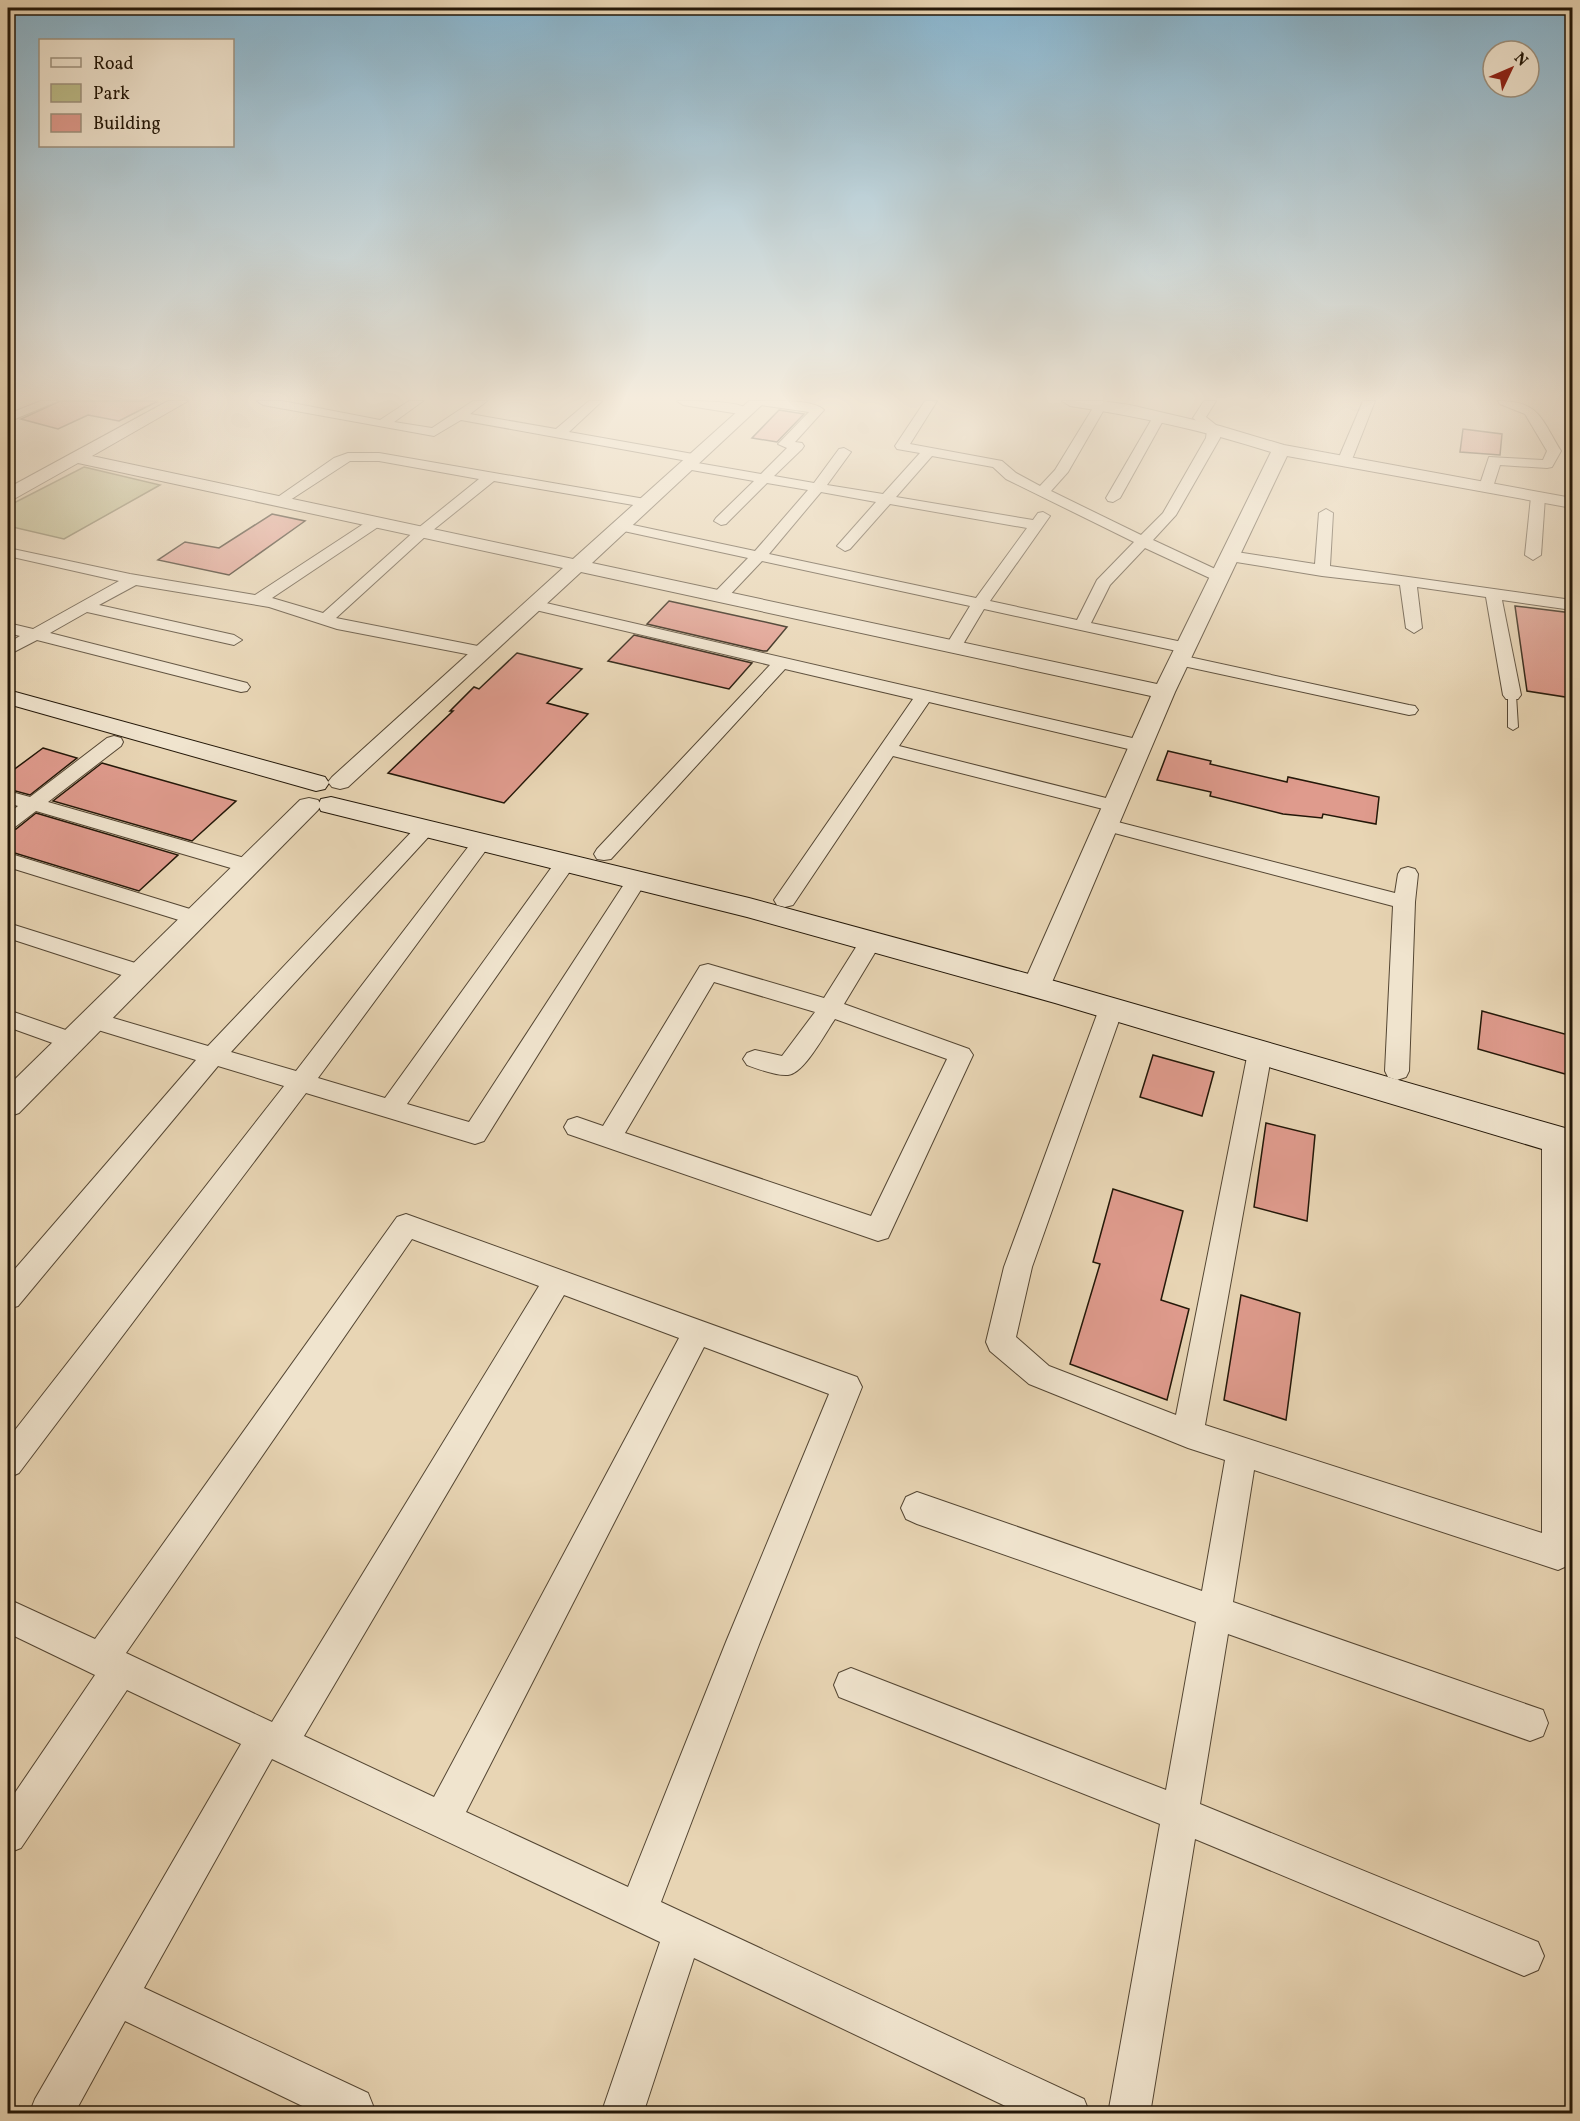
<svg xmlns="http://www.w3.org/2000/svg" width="1580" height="2121" viewBox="0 0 1580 2121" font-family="Vollkorn,serif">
<rect width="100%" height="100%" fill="#e8d5b4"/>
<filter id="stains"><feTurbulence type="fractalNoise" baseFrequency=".00333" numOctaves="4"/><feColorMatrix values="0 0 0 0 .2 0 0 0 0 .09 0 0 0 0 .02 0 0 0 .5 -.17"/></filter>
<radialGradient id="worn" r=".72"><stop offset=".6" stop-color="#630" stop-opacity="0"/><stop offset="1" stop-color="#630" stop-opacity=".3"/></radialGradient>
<!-- green -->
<path fill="#bcbc89" stroke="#706a48" stroke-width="1.5" d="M84,467L160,485L64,539L8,526V506Z"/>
<!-- building -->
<g fill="#df9b8d" stroke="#231708" stroke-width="1.5">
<path d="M60,401H158L119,421L88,415L58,429L21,419Z"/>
<path d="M779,410L804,414L777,442L752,438Z"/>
<path d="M1463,429L1502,434L1500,455L1460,452Z"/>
<path d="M272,514L305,521L229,575L158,560L185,542L219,548Z"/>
<path d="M669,601L756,620L787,627L767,651H763L647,624Z"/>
<path d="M1515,606L1572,613V698L1527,691Z"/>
<path d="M634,635L752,663L729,689L608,661Z"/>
<path d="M517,653L582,669L547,703L588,714L504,803L388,773L453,711H450L474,687L479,689Z"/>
<path d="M43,748L77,758L30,795L8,789V774Z"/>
<path d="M1168,751L1211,761L1210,764L1287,782L1288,777L1379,797L1376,824L1323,814L1322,818L1283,814L1210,796L1211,792L1157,780Z"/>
<path d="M102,763L144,775L236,801L192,841L53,801Z"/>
<path d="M36,813L178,855L139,891L8,851V831L16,829Z"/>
<path d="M1482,1011L1572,1036V1076L1478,1049Z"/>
<path d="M1153,1055L1214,1072L1202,1116L1140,1097Z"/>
<path d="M1266,1123L1315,1135L1307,1221L1254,1207Z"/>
<path d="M1113,1189L1183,1211L1161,1300L1189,1309L1167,1400L1070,1364L1100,1264L1093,1262Z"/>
<path d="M1241,1295L1300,1313L1286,1420L1224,1400Z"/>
</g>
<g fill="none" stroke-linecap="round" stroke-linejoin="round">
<!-- service casing -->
<g stroke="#544633" stroke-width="2">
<path id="service" d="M1512,692L1516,695L1518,727L1513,730L1508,727V695Z"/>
</g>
<!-- minor casing -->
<g stroke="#544633" stroke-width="2">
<g id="minor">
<path d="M41,401H58L8,422V414Z"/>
<path d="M257,401H282L380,420L409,401H423L394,422L432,428L473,401H487L470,414L556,429L589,401H602L569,432L693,454L700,458L693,462L461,420L434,436L263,405Z"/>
<path d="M677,401C694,401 740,400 752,411L746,415L683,405Z"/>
<path d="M754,401C770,401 813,399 824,410L795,442L802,443L804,446L802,449L774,476L814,483L839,449L844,448L851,452L827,485L883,494L920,453L897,449L895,446L925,401H937L910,444L1002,461L1016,473L1040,486L1055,470L1096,403H1104L1106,406L1068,472L1051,491L1141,535L1163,513L1206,438L1207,430L1193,418L1204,401H1216L1206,417L1221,429L1220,438L1176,515L1153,540L1226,574L1228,577L1220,582L1214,580L1145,548L1110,585L1091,623L1192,644L1194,648L1192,652L1186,653L984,609L959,651L953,652L945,647L970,606L762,561L725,600H713L711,597L713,594L748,558L619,530L612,526L619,522L755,551L808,490L767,483L726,524L721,525L714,521L716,518L754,481L686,469L679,465L686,461L761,474L787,448L778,444L809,412L760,405ZM932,456L993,467L1006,479L1134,542L1097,580L1077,620L990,601L1050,516L1043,512L1038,513L1033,520L896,497ZM821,492L876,502L837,546L845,551L850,549L890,504L1027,528L976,598L769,554Z"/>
<path d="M1363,401H1375L1351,462L1349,465H1339L1337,462Z"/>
<path d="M1498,401C1540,401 1541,419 1561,451L1552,467L1547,468L1500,465L1493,487L1486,491L1479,487L1489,457L1543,460L1547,451L1525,414L1500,404Z"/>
<path d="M1159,413L1165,417L1120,498L1113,502L1108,501L1106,498L1153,417Z"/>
<path d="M348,453H379L645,499L652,503L645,507L494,481L427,535L336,618L488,648L490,652L488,656L482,657L337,629L269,607L136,585L99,605L234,635L242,640L234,645L87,612L50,633L247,683L250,687L247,691L241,692L37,640L8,655V643L20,636L8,633V623L33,629L119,581L8,556V548L130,574L255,595L371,519H381L383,522L381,525L272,598L323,613L417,529L479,479L379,461H350L284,504L279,505L272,501L334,458Z"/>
<path d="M1538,493L1545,497L1541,555L1533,560L1525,555L1531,497Z"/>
<path d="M1326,509L1333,513L1330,566L1572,600V610L1502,600L1521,695L1518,699H1506L1503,695L1486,597L1417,587L1422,628L1414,633L1406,628L1400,585L1322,576L1230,561L1222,556L1230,551L1315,564L1319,513Z"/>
<path d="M533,600L1141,740L1148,742L1150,746L1148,750L1141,752L929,702L899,746L1122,802L1125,806L1122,810L1115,812L893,756L793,905L785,907L777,905L774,900L913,699L785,669L611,859L604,860L597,859L594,854L597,849L770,665L527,608L525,605Z"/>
<path d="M1180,655L1409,705L1415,706L1418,710L1415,714L1409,715L1174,664L1171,660L1174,656Z"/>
<path d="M114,736L121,738L123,742L121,746L48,802L255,861L258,866L255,871L248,873L241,871L36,811L15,827L8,829V814L18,806L8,803V791L30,797L107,738Z"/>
<path d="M1106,819L1395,893L1398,874L1401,869L1408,867L1415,869L1418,874L1415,902L1409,1071L1406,1077L1397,1080L1388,1077L1385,1071L1393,906L1099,829L1096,825L1099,821Z"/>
<path d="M426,822L433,824L436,828L433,832L231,1052L296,1071L475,838L482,836L489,838L492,842L489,846L318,1078L385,1098L559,857L566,855L573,857L576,862L573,867L407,1104L469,1122L630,875L637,873L644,875L647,880L484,1141L475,1144L306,1093L19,1473L8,1478V1439L284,1086L218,1066L18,1306L8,1309V1277L196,1060L85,1026L81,1020L85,1014L93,1012L208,1046L419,824Z"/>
<path d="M8,853L203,913L206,918L203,923L195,925L8,867Z"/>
<path d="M8,923L148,967L151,973L148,979L140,981L8,938Z"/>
<path d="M871,934L879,936L882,941L844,1004L969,1049L973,1055L888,1238L878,1241L568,1134L564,1127L568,1120L577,1117L603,1126L700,966L708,964L824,998L863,936ZM714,982L815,1012L782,1056L755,1050L747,1053L743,1059L747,1065C758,1069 776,1076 788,1075C804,1074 826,1032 835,1019L947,1059L871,1216L625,1133Z"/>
<path d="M1111,1001L1119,1003L1123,1009L1032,1267L1016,1337L1049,1366L1176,1415L1248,1052L1252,1046L1260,1043L1268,1046L1272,1052L1205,1425L1542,1533V1139L1546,1132L1555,1129L1564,1132L1568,1139L1572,1558L1569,1565L1558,1570L1254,1470L1233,1602L1543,1710L1548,1723L1543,1736L1530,1741L1228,1634L1200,1804L1538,1942L1544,1956L1538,1970L1524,1976L1195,1839L1150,2114H1108L1160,1824L839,1697L834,1685L839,1673L851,1668L1166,1790L1196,1622L917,1524L906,1519L901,1508L906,1497L917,1492L1202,1591L1225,1460L1188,1448L1029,1384L990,1351L986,1342L1004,1267L1099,1009L1103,1003Z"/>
<path d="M8,1010L80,1035L84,1041L80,1047L72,1050L8,1027Z"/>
<path d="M406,1214L857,1377L862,1387L760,1642L661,1902L1084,2099L1090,2114H1022L694,1958L643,2114H601L660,1942L272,1759L144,1988L368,2093L374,2108L372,2114H319L125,2021L74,2114H29L35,2099L241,1744L127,1690L21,1848L8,1853V1803L95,1675L8,1633V1599L95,1639L397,1217ZM412,1239L539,1286L272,1722L126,1653ZM564,1295L679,1338L434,1797L304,1736ZM704,1347L829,1394L726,1642L628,1887L466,1812Z"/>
</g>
</g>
<!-- tertiary casing -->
<g stroke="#544633" stroke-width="2">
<g id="tertiary">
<path d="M168,401H188L92,456L573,559L749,401H766L592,563L1157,684L1271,452C1205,431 1139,416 1070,406L1062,401H1101L1130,405L1220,426L1284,445L1572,498V508L1287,456L1175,692L1050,987L1046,994L1036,997L1026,994L1022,987L1151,696L581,572L348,787L340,789L332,787L328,782L332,777L563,568L78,463L14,499L8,500V488Z"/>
<path d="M309,798L318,800L321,805L318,810L19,1113L8,1117V1086L300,800Z"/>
</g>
</g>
<!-- secondary casing -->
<g stroke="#231708" stroke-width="2">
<g id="secondary">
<path d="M8,690L325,777L329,783L325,789L316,791L8,704Z"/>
<path d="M331,797L749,898L1058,982L1572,1130V1158L1055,1003L747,917L321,811L318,805L321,799Z"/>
</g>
</g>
<!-- service -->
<use href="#service" fill="#f0e4ce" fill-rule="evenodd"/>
<!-- minor -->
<use href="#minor" fill="#f0e4ce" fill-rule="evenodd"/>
<!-- tertiary -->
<use href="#tertiary" fill="#f0e4ce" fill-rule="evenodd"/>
<!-- secondary -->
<use href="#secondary" fill="#f0e4ce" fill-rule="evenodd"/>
</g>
<!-- sky -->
<linearGradient id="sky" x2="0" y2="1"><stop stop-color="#87b6d1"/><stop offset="0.57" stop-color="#f5ecdd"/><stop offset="1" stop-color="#f5ecdd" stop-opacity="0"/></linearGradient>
<rect width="1580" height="698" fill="url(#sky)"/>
<!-- margin -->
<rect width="1580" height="2121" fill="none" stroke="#e8d5b4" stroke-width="30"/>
<rect x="9" y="9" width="1562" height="2103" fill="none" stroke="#231708" stroke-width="3"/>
<rect x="15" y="15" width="1550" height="2091" fill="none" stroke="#231708" stroke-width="1.5"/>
<!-- legend -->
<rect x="39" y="39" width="195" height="108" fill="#f0e4ce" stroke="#9e927f" stroke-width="1.5"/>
<rect x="51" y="58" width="30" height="9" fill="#f0e4ce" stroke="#9e927f" stroke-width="1.5"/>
<text x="93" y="69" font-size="18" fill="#231708">Road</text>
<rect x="51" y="84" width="30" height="18" fill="#bcbc89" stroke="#9e927f" stroke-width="1.5"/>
<text x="93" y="99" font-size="18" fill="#231708">Park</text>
<rect x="51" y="114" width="30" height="18" fill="#df9b8d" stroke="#9e927f" stroke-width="1.5"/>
<text x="93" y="129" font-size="18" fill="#231708">Building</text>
<!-- north arrow -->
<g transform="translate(1511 69) rotate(46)"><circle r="28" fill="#f0e4ce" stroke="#9e927f" stroke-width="1.5"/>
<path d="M0-4.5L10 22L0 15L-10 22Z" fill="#8f2418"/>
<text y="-9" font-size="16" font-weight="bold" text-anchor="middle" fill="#231708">N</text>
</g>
<rect width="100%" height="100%" filter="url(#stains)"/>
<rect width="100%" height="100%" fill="url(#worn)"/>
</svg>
